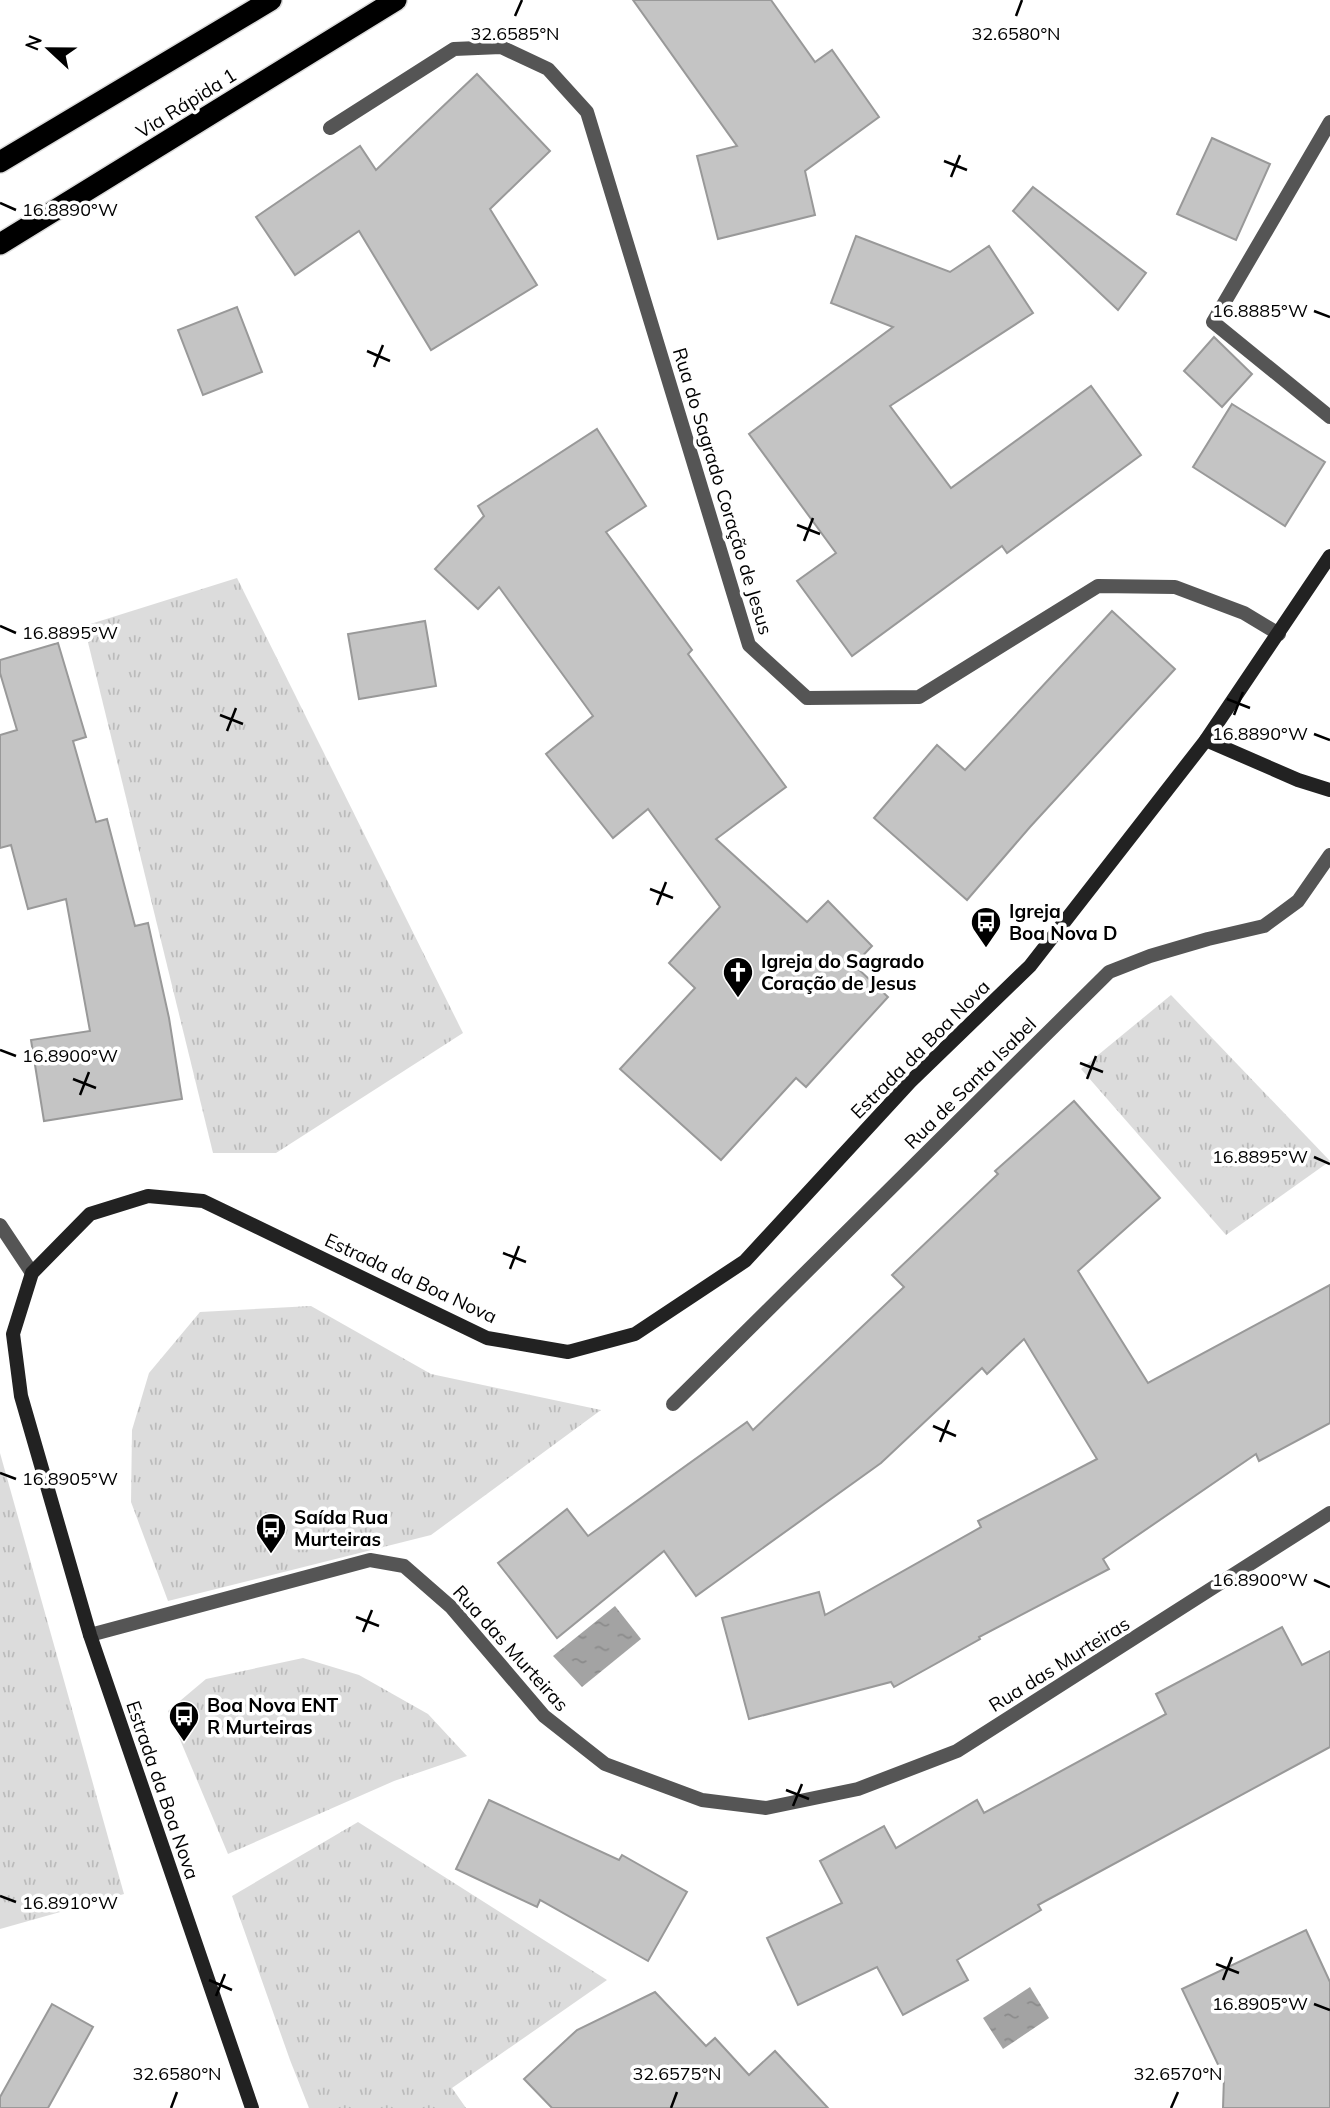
<svg xmlns="http://www.w3.org/2000/svg" width="1330" height="2108" viewBox="0 0 1330 2108" font-family="Mulish,sans-serif">
<defs>
<pattern id="grass-tufts" width="24" height="20" patternUnits="userSpaceOnUse" patternTransform="scale(1.75)"><rect width="24" height="20" fill="#dcdcdc"/><path d="M3 7l-1-3M5 7V3M7 7l1-3M15 17l-1-3M17 17v-4M19 17l1-3" fill="none" stroke="#bbb"/></pattern>
<pattern id="water-ripples" width="26" height="14" patternUnits="userSpaceOnUse" patternTransform="scale(1.75)"><rect width="26" height="14" fill="#a3a3a3"/><path d="M2 4q2-2 4 0t4 0M15 11q2-2 4 0t4 0" fill="none" stroke="#8b8b8b"/></pattern>
</defs>
<rect width="100%" height="100%" fill="#fff"/>
<!-- grass -->
<g fill="url(#grass-tufts)">
<path d="M237,578L463,1033L276,1153H213L84,626Z"/>
<path d="M1171,995L1330,1161L1226,1235L1081,1069Z"/>
<path d="M311,1306L431,1374L601,1410L431,1535L168,1601L131,1502L132,1430L149,1373L200,1312Z"/>
<path d="M0,1453L124,1894L0,1929Z"/>
<path d="M303,1658L359,1675L428,1714L467,1756L394,1781L228,1854L168,1711L206,1679Z"/>
<path d="M358,1822L607,1980L452,2088L466,2108H309L290,2060L232,1896Z"/>
</g>
<!-- water -->
<g fill="url(#water-ripples)">
<path d="M615,1606L641,1639L582,1687L553,1656Z"/>
<path d="M1030,1987L1049,2018L1003,2049L983,2018Z"/>
</g>
<!-- building -->
<g fill="#c4c4c4" stroke="#999" stroke-width="2">
<path d="M633,0H771L815,62L832,50L879,117L805,171L815,215L718,239L697,156L737,146Z"/>
<path d="M477,74L550,151L490,209L537,285L431,350L359,231L295,275L256,217L360,146L376,170Z"/>
<path d="M1212,138L1270,164L1236,240L1177,214Z"/>
<path d="M1033,187L1146,273L1118,310L1013,211Z"/>
<path d="M856,236L950,272L989,246L1033,313L890,406L951,488L1091,386L1141,455L1007,553L1002,546L852,656L797,581L836,553L749,434L893,327L831,303Z"/>
<path d="M237,307L262,372L203,395L178,330Z"/>
<path d="M1214,337L1252,374L1222,407L1184,371Z"/>
<path d="M1232,404L1325,462L1285,526L1193,467Z"/>
<path d="M597,429L646,506L606,532L692,650L688,654L786,787L716,839L807,922L828,901L872,946L854,965L888,997L806,1087L796,1078L721,1160L620,1069L695,988L669,963L720,907L648,809L613,838L546,754L593,716L499,587L478,609L435,569L484,516L478,506Z"/>
<path d="M1112,611L1175,669L1030,827L967,900L874,818L937,745L965,770Z"/>
<path d="M425,621L436,686L359,699L348,634Z"/>
<path d="M58,643L86,737L73,741L96,822L107,819L135,926L148,923L169,1018L182,1099L44,1121L31,1040L90,1031L66,899L28,909L11,845L0,848V735L17,730L0,673V660Z"/>
<path d="M1074,1101L1160,1198L1078,1271L1148,1383L1330,1285V1423L1259,1461L1256,1454L1103,1559L1109,1569L979,1637L980,1639L894,1687L891,1682L749,1719L722,1618L819,1592L825,1615L981,1527L978,1521L1097,1459L1024,1339L987,1374L982,1368L881,1463L696,1596L664,1551L557,1638L498,1563L567,1509L588,1536L747,1422L753,1430L904,1287L892,1275L998,1174L995,1171Z"/>
<path d="M1282,1627L1302,1665L1330,1651V1747L1038,1905L1041,1910L957,1960L968,1980L903,2015L877,1967L798,2005L767,1938L842,1903L820,1861L884,1826L896,1848L977,1800L984,1813L1166,1714L1156,1694Z"/>
<path d="M489,1800L619,1860L622,1855L687,1892L648,1961L540,1900L537,1907L456,1869Z"/>
<path d="M1306,1930L1330,1982V2108H1223L1224,2077L1182,1989Z"/>
<path d="M655,1992L706,2046L715,2038L749,2075L775,2051L828,2108H552L524,2079L577,2030Z"/>
<path d="M52,2004L93,2027L48,2108H0V2097Z"/>
</g>
<g fill="none" stroke-linecap="round" stroke-linejoin="round">
<!-- highway casing -->
<g stroke="#dbdbdb" stroke-width="24">
<g id="highway">
<path d="M0,162L271,0"/>
<path d="M0,244L396,0"/>
</g>
</g>
<!-- lane -->
<g stroke="#555" stroke-width="14">
<path d="M1330,122L1213,322L1330,417"/>
<path d="M673,1404L1109,972L1150,956L1208,939L1264,926L1298,901L1330,855"/>
</g>
<!-- street -->
<g stroke="#555" stroke-width="14">
<path d="M330,128L454,49L501,47L548,69L587,112L749,645L807,698L919,697L1098,586L1175,587L1244,613L1279,634"/>
<path d="M0,1225L32,1273"/>
<path d="M90,1635L370,1560L404,1566L451,1607L544,1716L605,1764L702,1800L766,1808L858,1789L957,1751L1330,1513"/>
</g>
<!-- secondary -->
<g stroke="#222" stroke-width="14">
<path d="M1206,740L1298,780L1330,790"/>
<path d="M252,2108L90,1635L21,1396L13,1334L32,1273L90,1214L148,1196L203,1201L487,1338L568,1352L635,1334L745,1261L910,1082L1030,966L1206,740L1330,556"/>
</g>
<!-- highway -->
<use href="#highway" stroke="#000" stroke-width="21"/>
</g>
<!-- ticks -->
<path fill="none" stroke="#000" stroke-width="2.5" d="M515,16L522,0M1016,16L1022,0M944,161L967,170M951,177L960,155M0,203L16,210M1314,311L1330,317M367,351L390,361M374,367L383,345M797,525L820,534M804,541L813,518M0,626L16,633M1227,699L1250,708M220,715L243,724M1234,715L1243,692M227,731L236,708M1314,734L1330,740M650,889L673,898M657,905L666,882M0,1050L16,1056M1080,1063L1103,1072M73,1079L96,1088M1087,1079L1096,1056M80,1095L89,1072M1314,1157L1330,1164M503,1253L526,1262M510,1269L519,1246M933,1426L956,1436M940,1442L949,1420M0,1473L16,1479M1314,1580L1330,1587M356,1617L379,1626M363,1632L372,1610M786,1790L809,1799M793,1806L802,1784M0,1896L16,1902M1216,1964L1239,1973M209,1980L232,1990M1223,1980L1232,1957M216,1996L225,1974M1314,2004L1330,2010M171,2108L177,2092M671,2108L677,2092M1171,2108L1178,2092"/>
<!-- icons -->
<defs>
<g id="bus-pin" transform="scale(1.575)"><path d="M0 17L-7.5 6A9.5 9.5 0 1 1 7.5 6Z" fill="#000" stroke="#fff"/><path d="M-5-6H5V4H4V6H2V4H-2V6H-4V4H-5ZM-3.5-4V0h7V-4ZM-3.5 1.2v1.5H-2V1.2ZM2 1.2v1.5H3.5V1.2Z" fill="#fff"/></g>
<g id="church-pin" transform="scale(1.575)"><path d="M0 17L-7.5 6A9.5 9.5 0 1 1 7.5 6Z" fill="#000" stroke="#fff"/><path d="M-1.2-6h2.4v3.5h3.3v2.4h-3.3V6h-2.4V-.1h-3.3v-2.4h3.3Z" fill="#fff"/></g>
</defs>
<g fill-rule="evenodd">
<use href="#bus-pin" x="986" y="922"/>
<use href="#church-pin" x="738" y="972"/>
<use href="#bus-pin" x="271" y="1528"/>
<use href="#bus-pin" x="184" y="1716"/>
</g>
<g text-anchor="middle" stroke-width="7" stroke-linejoin="round" paint-order="stroke">
<!-- street labels -->
<g font-size="19" fill="#000" stroke="#fff">
<text transform="translate(186 103) rotate(-32)" y="7">Via Rápida 1</text>
<text transform="translate(723 491) rotate(73)" y="7">Rua do Sagrado Coração de Jesus</text>
<text transform="translate(920 1049) rotate(-45)" y="7">Estrada da Boa Nova</text>
<text transform="translate(970 1083) rotate(-45)" y="7">Rua de Santa Isabel</text>
<text transform="translate(411 1278) rotate(25)" y="7">Estrada da Boa Nova</text>
<text transform="translate(511 1648) rotate(48)" y="7">Rua das Murteiras</text>
<text transform="translate(1059 1664) rotate(-32)" y="7">Rua das Murteiras</text>
<text transform="translate(163 1790) rotate(71)" y="7">Estrada da Boa Nova</text>
</g>
<!-- poi labels -->
<g font-size="19" font-weight="bold" fill="#000" stroke="#fff" text-anchor="start">
<text x="1009" y="918">Igreja<tspan x="1009" dy="22">Boa Nova D</tspan></text>
<text x="761" y="968">Igreja do Sagrado<tspan x="761" dy="22">Coração de Jesus</tspan></text>
<text x="294" y="1524">Saída Rua<tspan x="294" dy="22">Murteiras</tspan></text>
<text x="207" y="1712">Boa Nova ENT<tspan x="207" dy="22">R Murteiras</tspan></text>
</g>
</g>
<g font-size="18" text-anchor="middle" fill="#000" stroke="#fff" stroke-width="7" stroke-linejoin="round" paint-order="stroke">
<text x="515" y="40">32.6585°N</text>
<text x="1016" y="40">32.6580°N</text>
<text x="70" y="216">16.8890°W</text>
<text x="1260" y="317">16.8885°W</text>
<text x="70" y="639">16.8895°W</text>
<text x="1260" y="740">16.8890°W</text>
<text x="70" y="1062">16.8900°W</text>
<text x="1260" y="1163">16.8895°W</text>
<text x="70" y="1485">16.8905°W</text>
<text x="1260" y="1586">16.8900°W</text>
<text x="70" y="1909">16.8910°W</text>
<text x="1260" y="2010">16.8905°W</text>
<text x="177" y="2080">32.6580°N</text>
<text x="677" y="2080">32.6575°N</text>
<text x="1178" y="2080">32.6570°N</text>
</g>
<!-- north arrow -->
<g transform="translate(49 49) rotate(292)" stroke="#ffffff" stroke-width="5" paint-order="stroke">
<path d="M0-5L12 26L0 18L-12 26Z" fill="#000000"/>
<text y="-10" font-size="19" font-weight="bold" text-anchor="middle" fill="#000000">N</text>
</g>
</svg>
